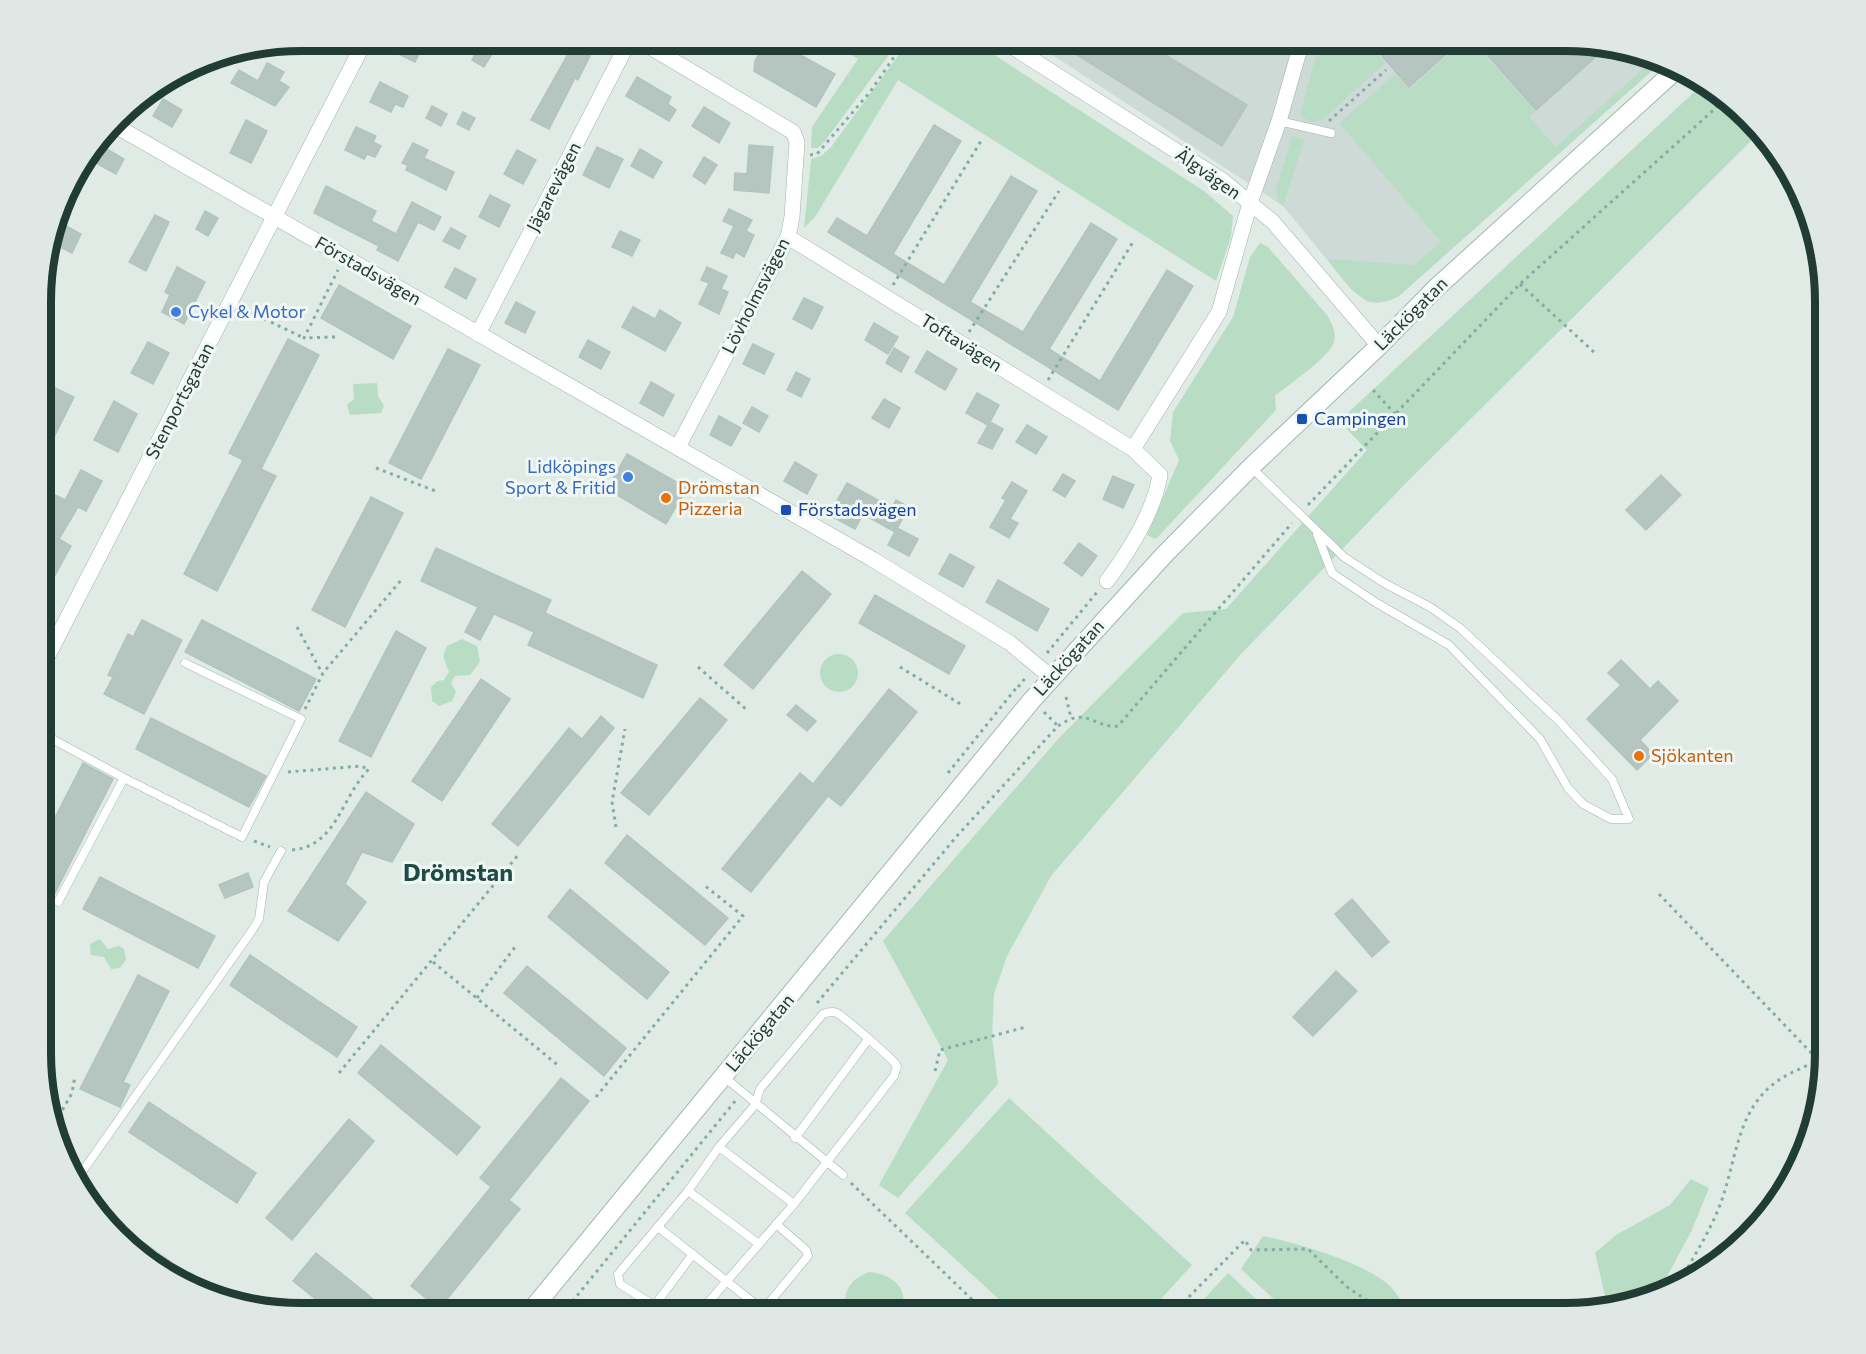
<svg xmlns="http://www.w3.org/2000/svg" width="1866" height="1354" viewBox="0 0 1866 1354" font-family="Commissioner,sans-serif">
<rect width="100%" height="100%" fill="#e0ebe6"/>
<!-- built -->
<path fill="#cedad6" d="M1031,41H1581L1664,60L1399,296L1378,303L1367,302L1351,289L1283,206Z"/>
<!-- green -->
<g fill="#b9dcc4">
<path d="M829,41H899L825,141L818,148H811L812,127L858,59Z"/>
<path d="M909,41H973L1204,191L1233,216L1231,237L1216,281L898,80L815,217L804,228L811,159L821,156L831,147Z"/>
<path d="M1320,41H1365L1385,63L1322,120L1310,122L1300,115Z"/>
<path d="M1448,41H1472L1535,111L1529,117L1556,147L1655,58L1664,60L1399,296C1365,316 1346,283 1327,259L1414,265L1441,242L1339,123L1396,74L1410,89L1455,49Z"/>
<path d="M1704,83L1724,95L1757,135L1407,482L1241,654L1051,876L1007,956L994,994L992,1036L998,1084L898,1198L879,1185L948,1060L883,941L1059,738L1183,613L1226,609L1367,450L1339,421Z"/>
<path d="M1292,136L1304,140L1283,206L1278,200L1276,190Z"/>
<path d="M1260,243L1268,247L1327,315C1331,322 1337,333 1334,342C1329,358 1289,384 1275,396L1276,410L1156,539L1147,535L1179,460L1170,441L1173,412L1233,317L1250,257Z"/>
<path d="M377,383L378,396L384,406L381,413L350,415L347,405L354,399L353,384Z"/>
<path d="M1825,429V466H1811L1812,445Z"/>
<path d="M462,639L477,646L480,662L470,675L455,676L451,683L456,692L452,701L439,706L432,701L431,687L438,681L444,680L449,672L443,656L447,646Z"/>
<circle cx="839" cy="673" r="19"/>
<path d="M1825,894V999L1819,996L1814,956Z"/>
<path d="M100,939L108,949L119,946L124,949L126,960L120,968L111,969L104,957L91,955L90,944Z"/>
<path d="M1009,1098L1192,1265L1148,1313H1014L905,1213Z"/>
<path d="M1691,1179L1709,1188L1691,1232L1659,1291L1607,1304L1595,1253L1616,1235L1670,1205Z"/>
<path d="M1263,1236C1296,1243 1367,1263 1391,1287C1398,1295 1404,1305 1410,1313H1289L1241,1269Z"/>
<path d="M869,1272C893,1274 909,1288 902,1313H846C842,1292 849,1280 869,1272Z"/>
<path d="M1228,1273L1271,1313H1191Z"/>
</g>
<!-- water -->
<path fill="#88c0d0" d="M1790,1176L1771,1212L1751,1228L1749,1227C1760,1208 1771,1188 1790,1176Z"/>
<!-- building -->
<g fill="#b5c5c0" stroke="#b2c4be" stroke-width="1.5">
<path d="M399,41H425L415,62L394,52Z"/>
<path d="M766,41H775L835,74L816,107L754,71L755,61Z"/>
<path d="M1055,41H1165L1159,51L1247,105L1222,146Z"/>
<path d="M1369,41H1461L1409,87Z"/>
<path d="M1475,41H1581L1607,47L1536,110Z"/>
<path d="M479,47L492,54L484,67L472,60Z"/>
<path d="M572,47L590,56L578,80L575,78L549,129L531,120Z"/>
<path d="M267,63L284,72L279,81L289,87L275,106L231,83L239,70L258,81Z"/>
<path d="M637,77L671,97L668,104L676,110L669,121L626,96Z"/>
<path d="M380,82L408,96L403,107L395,104L391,112L370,102Z"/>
<path d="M163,99L182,110L172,127L153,116Z"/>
<path d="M432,106L447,114L441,126L426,118Z"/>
<path d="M704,107L730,123L719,143L692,126Z"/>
<path d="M463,112L475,118L469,130L457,124Z"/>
<path d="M246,120L267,131L251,163L230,153Z"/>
<path d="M934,125L961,141L893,254L944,285L1011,176L1037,191L970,302L1023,332L1091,223L1117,239L1049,349L1100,381L1167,270L1193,286L1118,410L828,232L837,218L867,236Z"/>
<path d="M356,127L376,136L373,142L381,146L375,157L367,154L364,159L345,150Z"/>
<path d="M413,143L428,150L424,158L454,172L446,190L406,170L408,165L402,163Z"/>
<path d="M749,145L773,147L769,193L734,190L735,173L747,174Z"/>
<path d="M597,147L623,159L609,188L583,175Z"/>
<path d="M105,148L124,159L116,174L96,163Z"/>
<path d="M640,149L662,162L653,178L631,166Z"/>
<path d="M517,150L536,160L523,184L504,174Z"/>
<path d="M704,157L717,165L705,184L693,176Z"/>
<path d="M326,186L376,211L371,221L396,234L412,202L441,217L434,230L418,222L398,261L377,250L379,246L314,213Z"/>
<path d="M490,195L510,205L499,227L479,217Z"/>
<path d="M729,209L752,220L746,231L754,235L744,257L736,252L733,258L721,253L734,226L723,221Z"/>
<path d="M205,211L218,218L208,236L196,229Z"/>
<path d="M155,215L169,222L146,271L129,262Z"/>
<path d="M64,225L81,234L72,253L54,244Z"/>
<path d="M451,228L466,236L459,249L443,241Z"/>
<path d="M620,231L640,240L632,256L612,247Z"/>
<path d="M177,267L205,282L184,324L162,312L170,295L165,292Z"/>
<path d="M707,267L727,276L721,289L728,292L719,314L699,304L709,283L701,280Z"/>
<path d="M455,268L476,279L466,299L445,287Z"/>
<path d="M339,285L411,326L393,359L321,318Z"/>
<path d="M804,298L823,307L812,329L793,319Z"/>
<path d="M516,302L535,312L525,333L505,323Z"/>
<path d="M633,307L655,319L660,310L681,323L665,351L622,327Z"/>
<path d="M874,323L898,337L888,354L865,340Z"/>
<path d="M288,339L319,355L261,469L276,476L217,591L184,574L243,460L229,453Z"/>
<path d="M588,340L610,352L601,369L579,357Z"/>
<path d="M148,342L169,353L153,384L131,373Z"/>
<path d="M753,344L774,354L764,374L743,364Z"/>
<path d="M894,348L909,357L901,372L886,363Z"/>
<path d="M448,349L480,365L421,479L389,463Z"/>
<path d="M927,351L957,369L945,390L915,372Z"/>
<path d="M796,372L810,379L801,397L787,390Z"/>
<path d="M651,382L674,395L663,416L640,403Z"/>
<path d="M55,388L74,397L55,435L43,429V393L50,397Z"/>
<path d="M977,393L999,405L990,422L1003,429L992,449L978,443L988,425L966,413Z"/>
<path d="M884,399L900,408L889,428L872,418Z"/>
<path d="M114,401L137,414L118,452L94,440Z"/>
<path d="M752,407L768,416L759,432L743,423Z"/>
<path d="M719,416L741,428L731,446L710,435Z"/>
<path d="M1027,425L1047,437L1036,454L1016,442Z"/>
<path d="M627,454L687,488L666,524L607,489Z"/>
<path d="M795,462L817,475L807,494L784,481Z"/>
<path d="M81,470L102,481L86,511L78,507L59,539L71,546L54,577L43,571V551L51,535L43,531V518L55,495L65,500Z"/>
<path d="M1063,474L1075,481L1065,497L1053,490Z"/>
<path d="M1661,475L1681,495L1646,530L1626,510Z"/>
<path d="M1113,476L1134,485L1123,508L1103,499Z"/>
<path d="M1012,482L1027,491L1010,519L1018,523L1009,538L990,527L1006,500L1002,498Z"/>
<path d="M847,483L892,508L896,500L909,507L895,532L863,514L855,529L829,515Z"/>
<path d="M371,497L403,513L345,627L312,610Z"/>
<path d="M897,528L918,539L909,556L888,545Z"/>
<path d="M1079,543L1097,556L1082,576L1064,563Z"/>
<path d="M436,548L551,600L545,613L657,665L643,698L528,645L534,632L494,614L480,640L465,632L478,607L421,581Z"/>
<path d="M950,554L974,567L963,587L939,574Z"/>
<path d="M802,571L831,594L753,689L724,665Z"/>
<path d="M998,580L1049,609L1037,631L986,602Z"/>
<path d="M875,595L965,646L949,674L859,623Z"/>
<path d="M142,620L182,640L144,714L104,694L113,677L108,675L128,634L133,637Z"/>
<path d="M202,620L316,679L299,711L185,652Z"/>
<path d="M396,631L426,648L371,757L339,741Z"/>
<path d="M1621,660L1650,689L1658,681L1678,701L1640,740L1653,754L1637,770L1587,719L1621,685L1608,673Z"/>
<path d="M481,679L510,699L442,801L412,781Z"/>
<path d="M889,689L917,712L841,806L828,796L751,892L722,869L800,773L813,784Z"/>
<path d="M700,698L727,720L649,815L621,793Z"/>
<path d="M796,705L816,721L807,731L787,715Z"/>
<path d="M601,716L614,728L518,846L492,824L569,728L582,739Z"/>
<path d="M151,718L266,776L249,807L136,749Z"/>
<path d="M83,763L113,779L55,893L43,887V841Z"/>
<path d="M366,792L414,824L392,862L362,852L345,884L366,902L338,941L288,911Z"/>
<path d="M627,835L728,918L705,945L605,863Z"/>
<path d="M248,873L253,887L225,898L219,885Z"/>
<path d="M100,877L215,936L198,968L83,909Z"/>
<path d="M570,889L669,972L647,999L548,917Z"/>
<path d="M1352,899L1389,942L1372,957L1335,914Z"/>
<path d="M250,955L357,1027L337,1057L230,985Z"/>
<path d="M527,966L626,1048L604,1076L504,993Z"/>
<path d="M1336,971L1357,991L1313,1036L1293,1017Z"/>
<path d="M138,975L169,991L123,1082L130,1085L120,1107L80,1089Z"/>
<path d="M381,1045L480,1127L457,1155L358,1073Z"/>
<path d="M561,1078L589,1101L509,1200L520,1209L439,1309L411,1286L491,1187L480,1178Z"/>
<path d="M149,1102L256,1173L237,1203L129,1132Z"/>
<path d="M349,1119L374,1141L292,1240L266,1218Z"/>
<path d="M316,1253L367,1294L389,1313H333L293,1281Z"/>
</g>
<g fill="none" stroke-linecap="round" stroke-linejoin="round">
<!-- service casing -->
<g stroke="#a3b3ad" stroke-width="9">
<g id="service">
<path d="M1279,121L1331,133"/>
<path d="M1251,467L1344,557L1384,583L1430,607L1460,628L1488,654L1558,720L1612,779L1629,819H1611L1583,804L1568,788L1540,739L1449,645L1375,602L1332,573L1317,534"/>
<path d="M43,734L124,778L242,837L301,719L185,663"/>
<path d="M58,902L124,778"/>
<path d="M723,1076L843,1175"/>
<path d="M795,1138L867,1041"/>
<path d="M719,1147L794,1204"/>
<path d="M75,1182L253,929L259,919L264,882L281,851"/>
<path d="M688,1191L759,1244"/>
<path d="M658,1227L763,1310L808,1256L806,1250L776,1224"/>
<path d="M649,1313L693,1254"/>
<path d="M666,1313L620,1284L618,1274L688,1191L719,1147L755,1105L760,1089L823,1014C828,1012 832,1011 837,1013C844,1017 893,1059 897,1066L894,1076L794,1204L699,1313"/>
</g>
</g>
<!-- minor casing -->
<g stroke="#a3b3ad" stroke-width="16">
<g id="minor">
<path d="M640,41L793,132L797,142L792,217L788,237L678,447"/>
<path d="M1003,41L1222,180L1273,222L1379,346"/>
<path d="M114,125L872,559L1010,643L1052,678"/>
<path d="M788,237L1133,449L1160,475C1154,512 1130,550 1107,581"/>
<path d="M478,334L629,41"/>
<path d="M1133,449L1219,312L1250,203L1279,121L1302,41"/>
<path d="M43,665L365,41"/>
<path d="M123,1237L204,1294"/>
</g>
</g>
<!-- secondary casing -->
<g stroke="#9fb6af" stroke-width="20">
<path id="secondary" d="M529,1313L1032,700L1165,554L1251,467L1379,346L1436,288L1678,68"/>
</g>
<!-- path -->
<g stroke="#80aea3" stroke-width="3" stroke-dasharray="3 4.5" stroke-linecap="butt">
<path d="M1724,101L1778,165"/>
<path d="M1329,121L1386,70"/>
<path d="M810,155L817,154L870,92L905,41"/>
<path d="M1520,284L1596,354"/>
<path d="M893,285L981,141"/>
<path d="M244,309L304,338"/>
<path d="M969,332L1059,191"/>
<path d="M335,337L304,338L338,270"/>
<path d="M1048,380L1133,242"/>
<path d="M1373,390L1395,414"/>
<path d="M376,468L438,492"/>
<path d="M1308,505L1520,284L1727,98"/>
<path d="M297,627L322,673"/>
<path d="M1047,653L1098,591"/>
<path d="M698,667L747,710"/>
<path d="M900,667L962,705"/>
<path d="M1018,687L1027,676"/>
<path d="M1066,697L1071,718"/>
<path d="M305,709L323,673L402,579"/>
<path d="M1044,712L1058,726"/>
<path d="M288,772L360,766L369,769C341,797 337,847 291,850"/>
<path d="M948,773L1017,687"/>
<path d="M616,827L612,802L625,729"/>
<path d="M254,841L270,847"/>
<path d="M1659,894L1819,1061"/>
<path d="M433,962L560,1067"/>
<path d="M477,998L515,947"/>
<path d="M817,1003L957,836L1058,726C1062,724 1067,720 1071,719C1088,712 1101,729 1118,726L1292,523"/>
<path d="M935,1071L940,1050L1026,1027"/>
<path d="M339,1073L519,854"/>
<path d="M596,1097L743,916L704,885"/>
<path d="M55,1123L72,1093L75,1076"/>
<path d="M851,1183L986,1313"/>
<path d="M1677,1287C1690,1262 1707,1237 1718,1210C1739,1159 1734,1101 1791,1073C1802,1068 1813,1062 1825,1060"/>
<path d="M506,1313L513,1305"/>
<path d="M563,1313L736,1100"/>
<path d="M1173,1313L1245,1240L1251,1250L1308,1249L1347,1287L1386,1313"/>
</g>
<!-- service -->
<use href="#service" stroke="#fff" stroke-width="8"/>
<!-- minor -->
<use href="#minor" stroke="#fff" stroke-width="15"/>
<!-- secondary -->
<use href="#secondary" stroke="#fff" stroke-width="18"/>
</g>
<!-- markers -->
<g fill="#3f7fe0" stroke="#f0f7f4" stroke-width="2">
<circle cx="176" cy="312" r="6"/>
<circle cx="628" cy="477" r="6"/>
</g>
<g fill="#1a4fb4" stroke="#f0f7f4" stroke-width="2">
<rect x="1296" y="413" width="12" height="12" rx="3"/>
<rect x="780" y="504" width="12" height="12" rx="3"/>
</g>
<g fill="#e8710a" stroke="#f0f7f4" stroke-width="2">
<circle cx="666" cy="498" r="6"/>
<circle cx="1639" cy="756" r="6"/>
</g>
<g text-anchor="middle" stroke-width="6" stroke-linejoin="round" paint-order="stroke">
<!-- street labels -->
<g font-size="18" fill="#213b35" stroke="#f0f7f4">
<text transform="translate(1208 174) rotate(35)" y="6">Älgvägen</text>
<text transform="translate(554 187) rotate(-63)" y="6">Jägarevägen</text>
<text transform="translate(368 271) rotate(30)" y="6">Förstadsvägen</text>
<text transform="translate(756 296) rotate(-63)" y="6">Lövholmsvägen</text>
<text transform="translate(1411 314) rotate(-45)" y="6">Läckögatan</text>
<text transform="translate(961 343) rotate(32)" y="6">Toftavägen</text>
<text transform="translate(180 401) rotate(-63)" y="6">Stenportsgatan</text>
<text transform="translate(1069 658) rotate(-48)" y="6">Läckögatan</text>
<text transform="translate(760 1033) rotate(-50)" y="6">Läckögatan</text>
</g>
<!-- shop labels -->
<g font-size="18" fill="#366cbe" stroke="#f0f7f4" text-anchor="start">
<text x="188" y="318">Cykel &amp; Motor</text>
<text x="616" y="473" text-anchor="end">Lidköpings<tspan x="616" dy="21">Sport &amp; Fritid</tspan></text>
</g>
<!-- transit labels -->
<g font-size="18" fill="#164399" stroke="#f0f7f4" text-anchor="start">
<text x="1314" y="425">Campingen</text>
<text x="798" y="516">Förstadsvägen</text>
</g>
<!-- food labels -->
<g font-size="18" fill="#c56008" stroke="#f0f7f4" text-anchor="start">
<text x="678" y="494">Drömstan<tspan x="678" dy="21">Pizzeria</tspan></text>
<text x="1651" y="762">Sjökanten</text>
</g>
<!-- district labels -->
<g font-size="24" font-weight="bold" fill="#1d4c44" stroke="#f0f7f4">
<text x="458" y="881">Drömstan</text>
</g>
</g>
<!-- crop -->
<path d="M0 0H1866V1354H0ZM301 51H1565A250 250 0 0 1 1815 301V1053A250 250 0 0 1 1565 1303H301A250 250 0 0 1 51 1053V301A250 250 0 0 1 301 51Z" fill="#dfe8e5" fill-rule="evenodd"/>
<path fill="none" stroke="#213b35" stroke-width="8" d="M301 51H1565A250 250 0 0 1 1815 301V1053A250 250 0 0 1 1565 1303H301A250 250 0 0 1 51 1053V301A250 250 0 0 1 301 51Z"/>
</svg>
